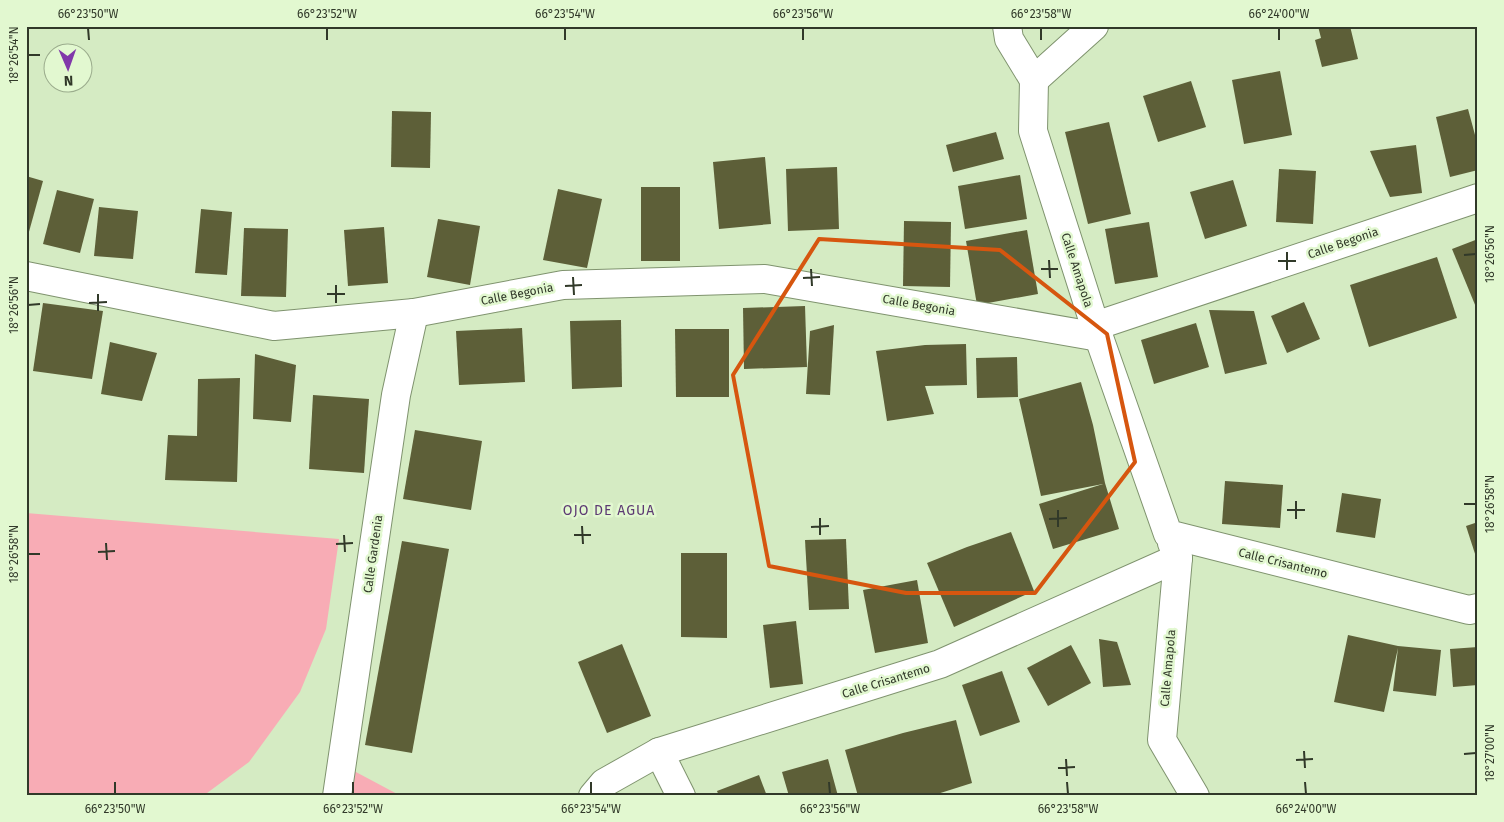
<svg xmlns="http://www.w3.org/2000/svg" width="1504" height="822" viewBox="0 0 1504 822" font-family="'Fira Sans',sans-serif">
<rect width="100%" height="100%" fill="#d5ebc3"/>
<!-- green -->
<g fill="#f8acb5">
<path d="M26,513L339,539L326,629L300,692L249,762L203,796H26Z"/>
<path d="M354,771L401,796H351Z"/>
</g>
<!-- building -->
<g fill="#5d5f38">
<path d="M1318,26H1350L1358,59L1322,67L1315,40L1321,38Z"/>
<path d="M1280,71L1292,135L1244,144L1232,80Z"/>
<path d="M1191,81L1206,127L1158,142L1143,96Z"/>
<path d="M1468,109L1478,146V170L1450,177L1436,117Z"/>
<path d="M392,111L431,112L430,168L391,167Z"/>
<path d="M1109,122L1131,214L1088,224L1065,132Z"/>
<path d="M996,132L1004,159L953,172L946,145Z"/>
<path d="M1416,145L1422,193L1390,197L1370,151Z"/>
<path d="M765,157L771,224L719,229L713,162Z"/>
<path d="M837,167L839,229L788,231L786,169Z"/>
<path d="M1279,169L1316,171L1313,224L1276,222Z"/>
<path d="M1020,175L1027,219L965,229L958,186Z"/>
<path d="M26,176L43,181L27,239H26Z"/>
<path d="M1233,180L1247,226L1205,239L1190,192Z"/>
<rect x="641" y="187" width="39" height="74"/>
<path d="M558,189L602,199L587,268L543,260Z"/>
<path d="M57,190L94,199L80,253L43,244Z"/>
<path d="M99,207L138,211L133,259L94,256Z"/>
<path d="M201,209L232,212L227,275L195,273Z"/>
<path d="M438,219L480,226L470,285L427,277Z"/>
<path d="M904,221L951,222L950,287L903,286Z"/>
<path d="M1149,222L1158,277L1115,284L1105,229Z"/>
<path d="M384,227L388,283L348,286L344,230Z"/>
<path d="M244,228L288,229L286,297L241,296Z"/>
<path d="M1027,230L1038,294L977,305L966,241Z"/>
<path d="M1478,239V312L1452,249Z"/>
<path d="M1437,257L1457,318L1369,347L1350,285Z"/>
<path d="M1304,302L1320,339L1287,353L1271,316Z"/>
<path d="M43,303L103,311L92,379L33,371Z"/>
<path d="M805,306L807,367L744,369L743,308Z"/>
<path d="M1209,310L1254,311L1267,364L1225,374Z"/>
<path d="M621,320L622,387L572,389L570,321Z"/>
<path d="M1196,323L1209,367L1154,384L1141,340Z"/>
<path d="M834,325L830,395L806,394L810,331Z"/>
<path d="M522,328L525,382L459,385L456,331Z"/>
<path d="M675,329H729V397H676Z"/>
<path d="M110,342L157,353L142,401L101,394Z"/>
<path d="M966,344L967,385L925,386L934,414L887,421L876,351L925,345Z"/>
<path d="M255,354L296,365L291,422L253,419Z"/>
<path d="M1017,357L1018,397L977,398L976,358Z"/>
<path d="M240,378L237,482L165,480L168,435L197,436L198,379Z"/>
<path d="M1081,382L1093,425L1105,483L1119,529L1053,549L1039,504L1103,484L1041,496L1019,399Z"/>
<path d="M313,395L369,399L364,473L309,469Z"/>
<path d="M415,430L482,441L471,510L403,499Z"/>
<path d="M1225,481L1283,485L1280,528L1222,524Z"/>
<path d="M1342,493L1381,499L1375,538L1336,532Z"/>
<path d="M1478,522V560H1477L1466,526Z"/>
<path d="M1011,532L1034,591L954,627L927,563L967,547Z"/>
<path d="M846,539L849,609L809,610L805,540Z"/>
<path d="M402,541L449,549L412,753L365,745Z"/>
<path d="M681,553H727V638L681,637Z"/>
<path d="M917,580L928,643L875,653L863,590Z"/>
<path d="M796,621L803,684L770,688L763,625Z"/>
<path d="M1348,635L1398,646L1441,650L1436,696L1393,691L1398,648L1384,712L1334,702Z"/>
<path d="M1099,639L1117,642L1131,685L1103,687Z"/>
<path d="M622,644L651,716L607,733L578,662Z"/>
<path d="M1071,645L1091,683L1048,706L1027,668Z"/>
<path d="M1478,647V685L1453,687L1450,649Z"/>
<path d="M1002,671L1020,722L980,736L962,685Z"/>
<path d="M956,720L972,783L931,796H858L845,750L903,733Z"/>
<path d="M828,759L838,796H789L782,772Z"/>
<path d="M759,775L767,796H719L717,791Z"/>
</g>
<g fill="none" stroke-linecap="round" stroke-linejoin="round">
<!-- minor casing -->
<g stroke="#7f936e" stroke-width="30">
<g id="minor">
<path d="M1007,26L1009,39L1034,80"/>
<path d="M1034,80L1033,131L1095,326L1168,534L1469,610L1478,608"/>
<path d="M1034,80L1094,26"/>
<path d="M26,276L274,326L414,313L563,285L765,279L1099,337"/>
<path d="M1095,326L1478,198"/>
<path d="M1172,543L1178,558L1162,740L1195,796"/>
<path d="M659,752L681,796"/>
<path d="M337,796L396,395L414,313"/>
<path d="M593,796L604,783L659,752L940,664L1178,558"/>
</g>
</g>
<!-- minor -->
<use href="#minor" stroke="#fff" stroke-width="28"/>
</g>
<!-- marked area -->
<path fill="none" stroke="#d6560f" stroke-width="4" stroke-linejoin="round" d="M819,239L1000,250L1107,334L1135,462L1035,593H906L769,566L733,375Z"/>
<!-- ticks -->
<path fill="none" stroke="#313929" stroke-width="2" d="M88,28L89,40M327,28V40M565,28V40M803,28V40M1041,28V40M1279,28V40M28,55H40M1287,252V270M1464,255L1476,254M1049,260L1050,278M1278,261H1296M811,269L812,286M1041,269H1058M573,277L574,295M803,278L820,277M336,285V303M565,286L582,285M98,294V311M327,294H345M89,303L107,302M28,305L40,304M1296,501V519M1464,504H1476M1058,510V527M1287,510H1305M820,518V535M1049,519L1067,518M582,526L583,544M811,527L829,526M344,535L345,552M574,535H591M106,543L107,560M336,544L353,543M98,552L115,551M28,554H40M1304,751L1305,768M1464,754L1476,753M1066,759L1067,776M1296,760L1313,759M1058,768L1075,767M115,782V794M353,782V794M591,782V794M829,782L830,794M1067,782L1068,794M1305,782L1306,794"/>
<g text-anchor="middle" stroke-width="5" stroke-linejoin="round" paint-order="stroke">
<!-- street labels -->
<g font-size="12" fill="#313929" stroke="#e2f8d0">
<text transform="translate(1343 243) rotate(-19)" y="4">Calle Begonia</text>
<text transform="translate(1077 270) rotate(72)" y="4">Calle Amapola</text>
<text transform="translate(517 294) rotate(-11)" y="4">Calle Begonia</text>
<text transform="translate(919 305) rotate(10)" y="4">Calle Begonia</text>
<text transform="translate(373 554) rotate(-82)" y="4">Calle Gardenia</text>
<text transform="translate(1283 563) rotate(14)" y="4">Calle Crisantemo</text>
<text transform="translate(1168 668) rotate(-85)" y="4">Calle Amapola</text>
<text transform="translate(886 681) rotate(-17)" y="4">Calle Crisantemo</text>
</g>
<!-- neighbourhood labels -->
<g font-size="14" letter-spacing="1" fill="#5d3a73" stroke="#e2f8d0">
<text x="609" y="515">OJO DE AGUA</text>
</g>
</g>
<!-- border -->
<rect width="1504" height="822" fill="none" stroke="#e2f8d0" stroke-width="55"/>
<!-- north arrow -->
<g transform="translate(68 68) rotate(178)"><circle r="24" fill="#e2f8d0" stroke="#9bac8d"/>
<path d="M0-4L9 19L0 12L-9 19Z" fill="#8138aa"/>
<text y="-8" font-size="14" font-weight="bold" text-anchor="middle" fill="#313929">N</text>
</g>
<rect x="28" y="28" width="1448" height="766" fill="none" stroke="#313929" stroke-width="2"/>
<g font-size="12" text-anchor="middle" fill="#313929">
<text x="88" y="18">66°23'50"W</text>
<text x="327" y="18">66°23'52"W</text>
<text x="565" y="18">66°23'54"W</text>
<text x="803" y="18">66°23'56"W</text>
<text x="1041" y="18">66°23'58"W</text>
<text x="1279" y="18">66°24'00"W</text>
<text transform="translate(14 55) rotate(-90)" y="4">18°26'54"N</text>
<text transform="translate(1490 254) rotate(-90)" y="4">18°26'56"N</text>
<text transform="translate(14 305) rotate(-90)" y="4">18°26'56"N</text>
<text transform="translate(1490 504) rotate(-90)" y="4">18°26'58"N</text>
<text transform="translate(14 554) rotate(-90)" y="4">18°26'58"N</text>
<text transform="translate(1490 753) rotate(-90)" y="4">18°27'00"N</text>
<text x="115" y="813">66°23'50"W</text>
<text x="353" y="813">66°23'52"W</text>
<text x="591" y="813">66°23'54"W</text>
<text x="830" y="813">66°23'56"W</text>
<text x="1068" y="813">66°23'58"W</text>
<text x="1306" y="813">66°24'00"W</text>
</g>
</svg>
